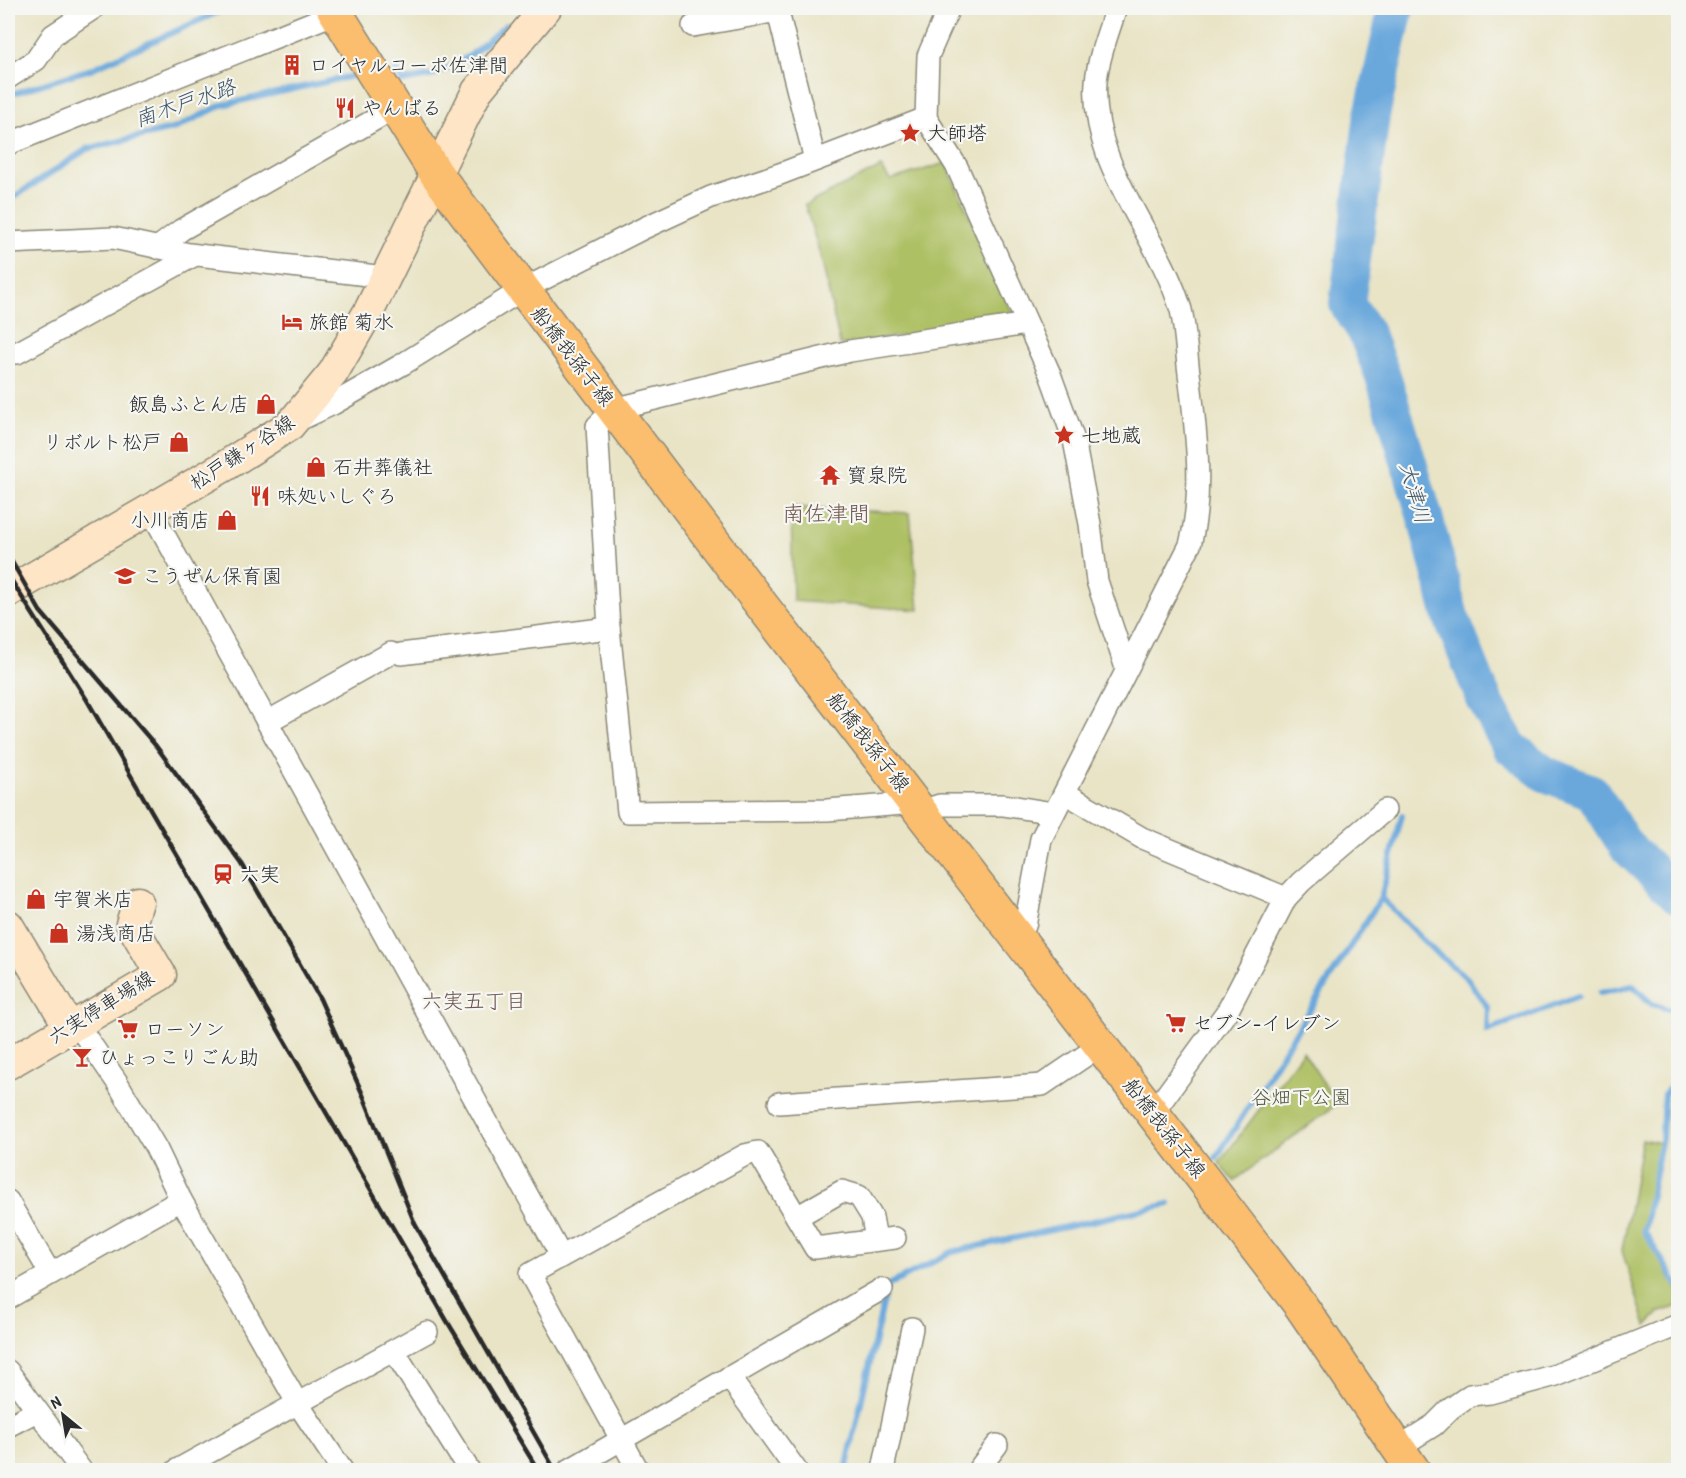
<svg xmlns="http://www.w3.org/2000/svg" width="1686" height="1478" viewBox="0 0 1686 1478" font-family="'Patrick Hand','Klee One',sans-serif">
<rect width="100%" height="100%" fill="#f6f6f2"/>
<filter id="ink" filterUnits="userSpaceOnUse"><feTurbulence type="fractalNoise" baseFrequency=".0167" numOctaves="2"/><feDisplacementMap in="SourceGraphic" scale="12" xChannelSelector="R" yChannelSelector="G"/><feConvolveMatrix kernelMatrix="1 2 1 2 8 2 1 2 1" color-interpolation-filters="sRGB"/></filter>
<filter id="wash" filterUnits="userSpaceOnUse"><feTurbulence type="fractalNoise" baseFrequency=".008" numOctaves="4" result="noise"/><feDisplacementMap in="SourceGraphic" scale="24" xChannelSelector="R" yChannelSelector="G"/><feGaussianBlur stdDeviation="1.35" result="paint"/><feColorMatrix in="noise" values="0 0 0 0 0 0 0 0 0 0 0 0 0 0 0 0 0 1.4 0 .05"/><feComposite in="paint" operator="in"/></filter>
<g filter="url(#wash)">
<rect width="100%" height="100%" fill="#e9e4c6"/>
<!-- green -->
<g fill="#adc064" stroke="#6c7648" stroke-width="1.5">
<path d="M946,163L1015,319L840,345L822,261L805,205L881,167L890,180Z"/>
<path d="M791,507L910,513L919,610L793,601Z"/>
<path d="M1303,1051L1337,1104L1234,1181L1219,1163Z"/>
<path d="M1642,1139L1660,1143L1643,1232L1678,1291V1306L1659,1313L1646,1326L1622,1251Z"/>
</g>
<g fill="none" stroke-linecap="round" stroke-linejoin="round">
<!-- stream -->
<g stroke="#6ba8dc" stroke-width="6">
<path d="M396,68L402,81L435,75L471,55L506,25"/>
<path d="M8,95L91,69L227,8"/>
<path d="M8,201L87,149L176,128L222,105L352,76"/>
<path d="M1381,898L1435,952L1467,978L1488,1008L1487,1031L1578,996"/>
<path d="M1600,993L1633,986L1652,1004L1678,1012"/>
<path d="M1678,1080L1664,1094L1662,1137L1644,1231L1678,1286"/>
<path d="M1216,1158L1381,898L1402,815"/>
<path d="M846,1470L887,1286L952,1252L1169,1204"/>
</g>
<!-- river -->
<path stroke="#6ba8dc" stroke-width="36" d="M1396,8L1372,115L1347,304L1365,331L1383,376L1425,517L1451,617L1483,697L1510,747L1545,774L1592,792L1626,846L1678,896"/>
</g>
</g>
<g filter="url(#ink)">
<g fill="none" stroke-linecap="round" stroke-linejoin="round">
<!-- street casing -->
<g stroke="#8a8878" stroke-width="24">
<g id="street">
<path d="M777,8L815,160"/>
<path d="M693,26L778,11"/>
<path d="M8,78L36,60L53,35L94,8"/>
<path d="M926,118L957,167L1050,374L1074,440L1090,524L1097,581L1126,668"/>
<path d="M8,144L336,13"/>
<path d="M8,243L113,238L189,254L385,277"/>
<path d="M157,248L181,230L395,108"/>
<path d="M8,351L17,353L195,255"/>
<path d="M299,420L333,404L403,364L522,290L644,228L711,197L780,174L926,118L928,56L949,8"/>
<path d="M150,509L561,1256"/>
<path d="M401,654L609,628"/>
<path d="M267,722L391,653"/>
<path d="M1065,793L1142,838L1286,898"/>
<path d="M916,803L827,810L628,812L609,628L597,426L614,409L850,351L1027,324"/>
<path d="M922,811L940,805H1003L1053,813"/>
<path d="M1016,934L1025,926L1041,839L1190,545C1205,487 1195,424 1188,365C1186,347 1185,327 1181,310C1158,232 1090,168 1096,82C1098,57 1109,31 1116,8"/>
<path d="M77,1024L117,1082L156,1148L181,1200L298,1404L342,1470"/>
<path d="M779,1103L1042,1085L1101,1045"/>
<path d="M1153,1113L1228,1010L1286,898L1301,882L1385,810"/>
<path d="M8,1201L50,1273"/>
<path d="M797,1217L842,1191L859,1196L872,1217L876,1240"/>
<path d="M8,1298L181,1200"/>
<path d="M394,1351L469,1470"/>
<path d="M8,1371L81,1470"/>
<path d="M729,1377L796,1470"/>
<path d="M8,1426L37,1411"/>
<path d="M1399,1447L1434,1425L1450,1409L1470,1395L1490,1393L1556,1375L1678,1325"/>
<path d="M177,1470L427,1332"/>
<path d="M569,1470L882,1289"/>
<path d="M638,1470L530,1274L745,1155L758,1152L815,1248L895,1238"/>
<path d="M883,1470L912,1328"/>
<path d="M978,1470L997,1445"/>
</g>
</g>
<!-- secondary casing -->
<g stroke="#8a8878" stroke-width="33">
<g id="secondary">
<path d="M8,592L225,466L290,425L333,373L369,311L477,91L546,8"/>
<path d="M8,925L70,1028"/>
<path d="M8,1064L161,975L131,924L138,902"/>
</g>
</g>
<!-- primary casing -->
<g stroke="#8a8878" stroke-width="36">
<path id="primary" d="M333,8L437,175L750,590L1301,1306L1413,1470"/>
</g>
<!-- street -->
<use href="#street" stroke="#fff" stroke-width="21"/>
<!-- secondary -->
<use href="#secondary" stroke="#fde5c5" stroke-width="30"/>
<!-- primary -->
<use href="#primary" stroke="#fbbd6e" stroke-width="33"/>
<!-- rail -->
<g stroke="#2b2b2b" stroke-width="4.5">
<path d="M8,555L40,611L156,746L242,864L320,999L363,1095L415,1224L555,1470"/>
<path d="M8,575L87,700L447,1321L538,1470"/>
</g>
</g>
</g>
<!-- icons -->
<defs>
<g id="building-bare" transform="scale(1.62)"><path d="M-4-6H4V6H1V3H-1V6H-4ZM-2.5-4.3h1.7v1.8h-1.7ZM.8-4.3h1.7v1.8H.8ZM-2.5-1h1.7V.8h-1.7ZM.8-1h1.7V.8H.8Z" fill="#c8321e" stroke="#f6f6f2" stroke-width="2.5" paint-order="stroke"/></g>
<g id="restaurant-bare" transform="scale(1.62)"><path d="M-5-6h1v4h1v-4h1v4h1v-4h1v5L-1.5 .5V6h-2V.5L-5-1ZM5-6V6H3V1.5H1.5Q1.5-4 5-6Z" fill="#c8321e" stroke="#f6f6f2" stroke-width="2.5" paint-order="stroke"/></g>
<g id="sight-bare" transform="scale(1.62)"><path d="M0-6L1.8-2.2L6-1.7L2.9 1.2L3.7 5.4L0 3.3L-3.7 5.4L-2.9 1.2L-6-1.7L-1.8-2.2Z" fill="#c8321e" stroke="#f6f6f2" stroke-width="2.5" paint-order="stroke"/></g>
<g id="hotel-bare" transform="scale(1.62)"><path d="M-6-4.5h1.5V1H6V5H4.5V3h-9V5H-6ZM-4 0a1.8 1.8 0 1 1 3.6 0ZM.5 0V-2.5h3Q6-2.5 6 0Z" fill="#c8321e" stroke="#f6f6f2" stroke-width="2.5" paint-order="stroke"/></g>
<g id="shop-bare" transform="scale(1.62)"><path d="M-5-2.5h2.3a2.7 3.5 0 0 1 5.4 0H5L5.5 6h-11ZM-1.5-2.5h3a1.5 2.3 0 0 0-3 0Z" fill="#c8321e" stroke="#f6f6f2" stroke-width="2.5" paint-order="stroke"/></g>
<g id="temple-bare" transform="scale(1.62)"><path d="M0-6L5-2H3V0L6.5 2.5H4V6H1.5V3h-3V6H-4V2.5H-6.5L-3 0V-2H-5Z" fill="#c8321e" stroke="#f6f6f2" stroke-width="2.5" paint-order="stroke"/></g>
<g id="school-bare" transform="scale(1.62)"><path d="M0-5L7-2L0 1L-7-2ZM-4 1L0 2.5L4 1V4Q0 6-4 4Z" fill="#c8321e" stroke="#f6f6f2" stroke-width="2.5" paint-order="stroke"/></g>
<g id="station-bare" transform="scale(1.62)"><path d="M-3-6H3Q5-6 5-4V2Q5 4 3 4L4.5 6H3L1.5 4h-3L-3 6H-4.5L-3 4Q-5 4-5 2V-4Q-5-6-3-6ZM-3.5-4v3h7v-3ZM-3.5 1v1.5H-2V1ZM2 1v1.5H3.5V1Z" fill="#c8321e" stroke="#f6f6f2" stroke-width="2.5" paint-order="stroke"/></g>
<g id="supermarket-bare" transform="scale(1.62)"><path d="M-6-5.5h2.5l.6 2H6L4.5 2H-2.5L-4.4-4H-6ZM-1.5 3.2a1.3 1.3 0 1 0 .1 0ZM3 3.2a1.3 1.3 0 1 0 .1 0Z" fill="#c8321e" stroke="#f6f6f2" stroke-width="2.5" paint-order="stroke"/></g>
<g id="bar-bare" transform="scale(1.62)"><path d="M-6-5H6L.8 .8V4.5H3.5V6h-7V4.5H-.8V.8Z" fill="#c8321e" stroke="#f6f6f2" stroke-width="2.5" paint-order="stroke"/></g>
</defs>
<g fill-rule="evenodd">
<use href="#building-bare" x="292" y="65"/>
<use href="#restaurant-bare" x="345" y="108"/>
<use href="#sight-bare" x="910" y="133"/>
<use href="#hotel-bare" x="292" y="322"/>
<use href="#shop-bare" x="266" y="404"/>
<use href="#sight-bare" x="1064" y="435"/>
<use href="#shop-bare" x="179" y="442"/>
<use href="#shop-bare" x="316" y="467"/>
<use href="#temple-bare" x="830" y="475"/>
<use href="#restaurant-bare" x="260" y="496"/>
<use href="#shop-bare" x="227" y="520"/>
<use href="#school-bare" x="125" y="576"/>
<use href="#station-bare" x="223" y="874"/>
<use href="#shop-bare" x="36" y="899"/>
<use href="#shop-bare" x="59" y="933"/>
<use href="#supermarket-bare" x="1176" y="1023"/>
<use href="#supermarket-bare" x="128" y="1029"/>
<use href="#bar-bare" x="82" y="1057"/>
</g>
<g text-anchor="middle" stroke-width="4.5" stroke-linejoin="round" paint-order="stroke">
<!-- poi labels -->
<g font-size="20" fill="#2b2b2b" stroke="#f6f6f2" text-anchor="start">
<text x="309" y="72">ロイヤルコーポ佐津間</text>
<text x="362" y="115">やんばる</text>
<text x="927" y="140">大師塔</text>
<text x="309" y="329">旅館 菊水</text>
<text x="249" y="411" text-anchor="end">飯島ふとん店</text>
<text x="1081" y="442">七地蔵</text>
<text x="162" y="449" text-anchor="end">リボルト松戸</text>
<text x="333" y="474">石井葬儀社</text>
<text x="847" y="482">寳泉院</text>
<text x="277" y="503">味処いしぐろ</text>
<text x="210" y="527" text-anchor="end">小川商店</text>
<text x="142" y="583">こうぜん保育園</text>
<text x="240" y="881">六実</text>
<text x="53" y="906">宇賀米店</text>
<text x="76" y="940">湯浅商店</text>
<text x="1193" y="1030">セブン-イレブン</text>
<text x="145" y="1036">ローソン</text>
<text x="99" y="1064">ひょっこりごん助</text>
</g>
<!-- street labels -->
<g font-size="20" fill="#2b2b2b" stroke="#f6f6f2">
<text transform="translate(573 356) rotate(52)" y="7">船橋我孫子線</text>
<text transform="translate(242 452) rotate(-33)" y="7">松戸鎌ヶ谷線</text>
<text transform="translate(869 742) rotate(52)" y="7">船橋我孫子線</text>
<text transform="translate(101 1007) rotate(-32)" y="7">六実停車場線</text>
<text transform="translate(1165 1128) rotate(52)" y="7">船橋我孫子線</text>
</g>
<!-- park labels -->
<g font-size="20" fill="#52583c" stroke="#f6f6f2">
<text x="1301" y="1104">谷畑下公園</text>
</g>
<!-- water labels -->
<g font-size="21" font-style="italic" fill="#415769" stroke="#f6f6f2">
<text transform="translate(185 103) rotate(-19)" y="7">南木戸水路</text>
<text transform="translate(1415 493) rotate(74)" y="7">大津川</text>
</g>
<!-- neighbourhood labels -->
<g font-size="21" fill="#6f564e" stroke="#f6f6f2">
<text x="474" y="1008">六実五丁目</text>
</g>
<!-- quarter labels -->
<g font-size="22" fill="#6f564e" stroke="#f6f6f2">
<text x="826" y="521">南佐津間</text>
</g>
</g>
<!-- margin -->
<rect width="1686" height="1478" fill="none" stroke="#f6f6f2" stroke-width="30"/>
<!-- north arrow -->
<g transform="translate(63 1415) rotate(330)" stroke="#f6f6f2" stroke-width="4.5" paint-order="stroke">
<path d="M0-4.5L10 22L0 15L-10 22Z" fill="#2b2b2b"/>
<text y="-9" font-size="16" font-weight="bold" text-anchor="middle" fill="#2b2b2b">N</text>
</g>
</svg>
